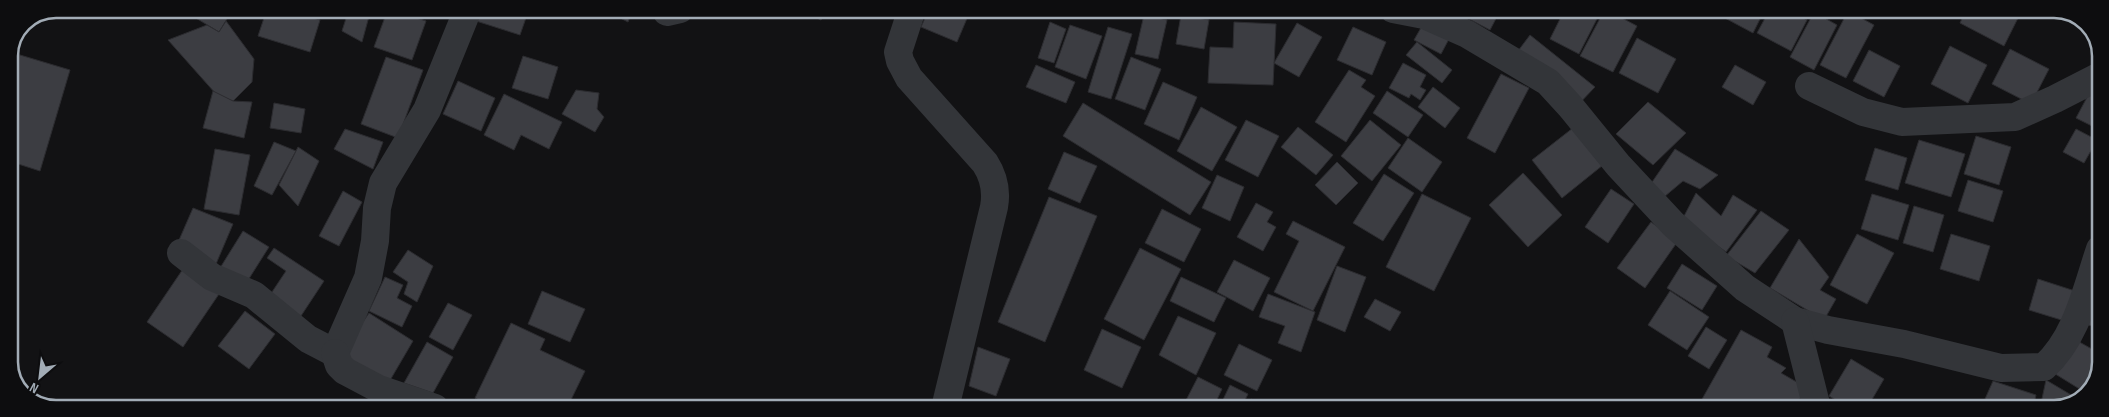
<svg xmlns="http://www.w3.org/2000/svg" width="2109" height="417" viewBox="0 0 2109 417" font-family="'Sofia Sans Condensed',sans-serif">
<rect width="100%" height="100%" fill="#121214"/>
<!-- building -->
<g fill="#3c3d42" stroke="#2c2c30">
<path d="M181,9H233L219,32Z"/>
<path d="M267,9H283L320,20L310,52L258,36Z"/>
<path d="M349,9H371L362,42L342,31Z"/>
<path d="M388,9L426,21L412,60L374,47Z"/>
<path d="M477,9H518L528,12L520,35L473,20Z"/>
<path d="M577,9H598L597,15L576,14Z"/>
<path d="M603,9H633L628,22Z"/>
<path d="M798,9H826L821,20Z"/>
<path d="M929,9H971L957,42L921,27Z"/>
<path d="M1450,9H1501L1490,30Z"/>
<path d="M1565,9H1594L1600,13L1579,54L1550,39Z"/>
<path d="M1605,9L1637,26L1613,72L1580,56Z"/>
<path d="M1727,9H1765L1753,33L1723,17Z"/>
<path d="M1770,9H1787L1807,20L1791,51L1757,33Z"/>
<path d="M1966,10H2012L2020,14L2004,46L1960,23Z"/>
<path d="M1848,11L1874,25L1846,78L1820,65Z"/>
<path d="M1814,12L1837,25L1814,70L1790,57Z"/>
<path d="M1144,15L1167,20L1158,59L1135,54Z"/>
<path d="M1181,15L1209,20L1204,49L1176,44Z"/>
<path d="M226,21L254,59L252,82L233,101L216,94L168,40L207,25L219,32Z"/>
<path d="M1050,22L1066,29L1054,63L1038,58Z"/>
<path d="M1234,22L1276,24L1273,85L1208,83L1210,47L1233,48Z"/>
<path d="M1297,23L1322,37L1299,77L1274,63Z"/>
<path d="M1070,25L1102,36L1086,79L1055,67Z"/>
<path d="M1422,26L1449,39L1441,54L1414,40Z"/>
<path d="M1108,27L1132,34L1111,99L1088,92Z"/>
<path d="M1353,27L1386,42L1372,75L1337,60Z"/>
<path d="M1530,35L1595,87L1576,107L1515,55Z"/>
<path d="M1637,38L1676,59L1658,93L1619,73Z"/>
<path d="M1417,42L1452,70L1442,83L1406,55Z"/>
<path d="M1950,46L1987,65L1968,103L1931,84Z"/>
<path d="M2010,49L2049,69L2031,104L1992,84Z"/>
<path d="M1869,50L1900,66L1884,97L1853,81Z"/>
<path d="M10,52L70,70L40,171L9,161Z"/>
<path d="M523,56L558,67L548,99L512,88Z"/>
<path d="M386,57L423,70L398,138L361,124Z"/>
<path d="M1131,57L1161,69L1145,110L1115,99Z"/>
<path d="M1403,63L1426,75L1420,87L1426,90L1420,100L1411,94L1409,98L1389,88Z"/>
<path d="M1036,65L1075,82L1066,103L1026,87Z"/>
<path d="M1735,65L1766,82L1753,105L1722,87Z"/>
<path d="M1349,70L1366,80L1361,87L1375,96L1346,142L1315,122Z"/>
<path d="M1501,74L1529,88L1495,153L1467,138Z"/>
<path d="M458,81L495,98L481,131L443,114Z"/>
<path d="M1163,82L1197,97L1179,140L1144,124Z"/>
<path d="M1433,87L1460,108L1445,128L1418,107Z"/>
<path d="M2092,88L2100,92V130L2076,118Z"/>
<path d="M576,90L599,93L597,109L604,117L595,132L562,114Z"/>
<path d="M213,91L233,101L252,102L244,138L203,128Z"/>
<path d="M1387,91L1423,115L1408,137L1373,113Z"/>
<path d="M504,94L562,122L549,149L521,135L514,150L484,135Z"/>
<path d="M1648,102L1686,133L1653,165L1616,134Z"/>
<path d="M274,103L305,109L301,133L270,128Z"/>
<path d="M1083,103L1211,182L1190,215L1063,136Z"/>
<path d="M1201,107L1237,127L1212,171L1177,151Z"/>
<path d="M1246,120L1279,136L1258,177L1225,160Z"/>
<path d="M1370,120L1401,145L1372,181L1341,156Z"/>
<path d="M1578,124L1608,161L1562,198L1532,160Z"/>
<path d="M1298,127L1333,155L1316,175L1281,147Z"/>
<path d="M345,129L383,142L373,169L334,149Z"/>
<path d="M2076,129L2097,140L2084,163L2063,152Z"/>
<path d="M1976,136L2011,147L1999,185L1964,174Z"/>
<path d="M1408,138L1442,162L1422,192L1388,168Z"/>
<path d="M1919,140L1965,154L1951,197L1905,183Z"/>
<path d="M274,142L296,151L272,195L254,186Z"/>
<path d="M298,147L319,161L298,206L279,185Z"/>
<path d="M1875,148L1907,158L1898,190L1865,180Z"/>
<path d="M215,149L250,155L239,215L204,209Z"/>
<path d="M1675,149L1718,175L1700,189L1683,181L1664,197L1650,185Z"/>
<path d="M1064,152L1097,166L1080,203L1048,189Z"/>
<path d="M1337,162L1358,183L1336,205L1315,185Z"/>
<path d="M1523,173L1562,215L1528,247L1489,205Z"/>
<path d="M1384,174L1414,193L1383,241L1353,223Z"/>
<path d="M1217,175L1244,187L1230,221L1202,208Z"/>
<path d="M1968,180L2003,191L1993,222L1958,211Z"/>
<path d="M1611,189L1634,204L1608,243L1585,227Z"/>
<path d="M343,191L362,202L339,246L319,236Z"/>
<path d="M1696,193L1721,216L1733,195L1757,210L1726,252L1682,220Z"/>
<path d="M1422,194L1471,218L1434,291L1386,267Z"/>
<path d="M1872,194L1909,205L1898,240L1861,229Z"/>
<path d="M1049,197L1097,216L1045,342L998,322Z"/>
<path d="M1256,203L1273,212L1267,222L1276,227L1263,251L1237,237Z"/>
<path d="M1914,206L1944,215L1933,252L1903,243Z"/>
<path d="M193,208L233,224L216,264L176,247Z"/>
<path d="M1162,209L1201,229L1184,262L1145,243Z"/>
<path d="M1761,211L1789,230L1755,273L1726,256Z"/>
<path d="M1293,221L1345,247L1313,311L1274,292L1299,241L1286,234Z"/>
<path d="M1651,222L1678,241L1645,288L1617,268Z"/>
<path d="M243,231L269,247L245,285L220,268Z"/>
<path d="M1857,234L1894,253L1867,304L1830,285Z"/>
<path d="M1951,234L1990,246L1979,281L1940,269Z"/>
<path d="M1799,239L1829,277L1820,290L1836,299L1824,320L1770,288Z"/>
<path d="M274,248L324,281L297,322L266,301L286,271L267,258Z"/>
<path d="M1140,248L1181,269L1144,340L1104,319Z"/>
<path d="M408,250L433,266L417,302L404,294L408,282L393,272Z"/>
<path d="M1234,260L1270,278L1253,311L1217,292Z"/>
<path d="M1682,264L1717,286L1702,310L1667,288Z"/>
<path d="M1337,266L1366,277L1345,332L1317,320Z"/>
<path d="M183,269L219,294L183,347L147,322Z"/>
<path d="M385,277L403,285L397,298L412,306L402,327L369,311Z"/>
<path d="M1181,277L1226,298L1214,322L1170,301Z"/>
<path d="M2038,279L2078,292L2068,322L2029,310Z"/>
<path d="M2100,279L2099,328L2078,322Z"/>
<path d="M542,291L585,309L570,342L528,324Z"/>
<path d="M1670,291L1709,317L1687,350L1648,325Z"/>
<path d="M1268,294L1315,312L1301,352L1278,343L1285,326L1259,317Z"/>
<path d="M1375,299L1401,312L1390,331L1364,317Z"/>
<path d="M448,303L472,315L453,350L429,337Z"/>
<path d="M245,311L275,334L249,369L218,346Z"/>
<path d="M369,313L413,341L389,382L341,354Z"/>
<path d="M1178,316L1216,333L1196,375L1159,355Z"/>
<path d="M511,323L545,339L540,350L585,371L567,408H495L475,398Z"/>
<path d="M1706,327L1727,340L1709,369L1688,356Z"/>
<path d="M1102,329L1141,347L1122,388L1084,370Z"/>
<path d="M1741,330L1772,347L1767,357L1786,368L1781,373L1807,388L1794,408H1694L1701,401Z"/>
<path d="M2065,334L2099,353V370L2086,393L2044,367Z"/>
<path d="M427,342L453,357L433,393L404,383Z"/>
<path d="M1239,344L1272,360L1257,391L1224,375Z"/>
<path d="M978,347L1010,359L996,396L969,386Z"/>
<path d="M1851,359L1884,379L1867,408H1849L1829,396Z"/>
<path d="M1198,377L1222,389L1213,408H1182Z"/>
<path d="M2046,380L2078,399L2054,408H2040Z"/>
<path d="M1993,381L2036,395L2033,408H1981Z"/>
<path d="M1230,385L1248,394L1241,408H1219Z"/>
<path d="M1251,399L1269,408H1246Z"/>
</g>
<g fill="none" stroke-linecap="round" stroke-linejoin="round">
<!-- minor -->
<g stroke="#333539" stroke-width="28">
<path d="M912,9L898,52L900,61L909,78L985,163C994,177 997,191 994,207L945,408"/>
<path d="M1393,9L1424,15L1467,34L1548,82L1570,106L1618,165L1673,224L1745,288L1795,321L1828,330L1904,344L2001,368L2044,367C2077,337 2086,290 2100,249"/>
<path d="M667,12L680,9"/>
<path d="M1809,86L1863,112L1902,122L2015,117L2055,99L2100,76"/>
<path d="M181,253L212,277L254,295L308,339L335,353L368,278L375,241L377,208L383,183L427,110L468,9"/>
<path d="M1795,321L1817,408"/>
<path d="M335,353L339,365L345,371L379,389L435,408"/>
</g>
</g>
<!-- crop -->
<path d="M0 0H2109V417H0ZM56 18H2054A38 38 0 0 1 2092 56V362A38 38 0 0 1 2054 400H56A38 38 0 0 1 18 362V56A38 38 0 0 1 56 18Z" fill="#0d0d0f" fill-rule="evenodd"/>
<path fill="none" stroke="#a2acb6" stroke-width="2.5" d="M56 18H2054A38 38 0 0 1 2092 56V362A38 38 0 0 1 2054 400H56A38 38 0 0 1 18 362V56A38 38 0 0 1 56 18Z"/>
<!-- north arrow -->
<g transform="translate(40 377) rotate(208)" stroke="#0d0d0f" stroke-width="4" paint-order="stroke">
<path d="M0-4L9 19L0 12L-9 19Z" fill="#a2acb6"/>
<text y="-8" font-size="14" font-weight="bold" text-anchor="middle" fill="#a2acb6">N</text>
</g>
</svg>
